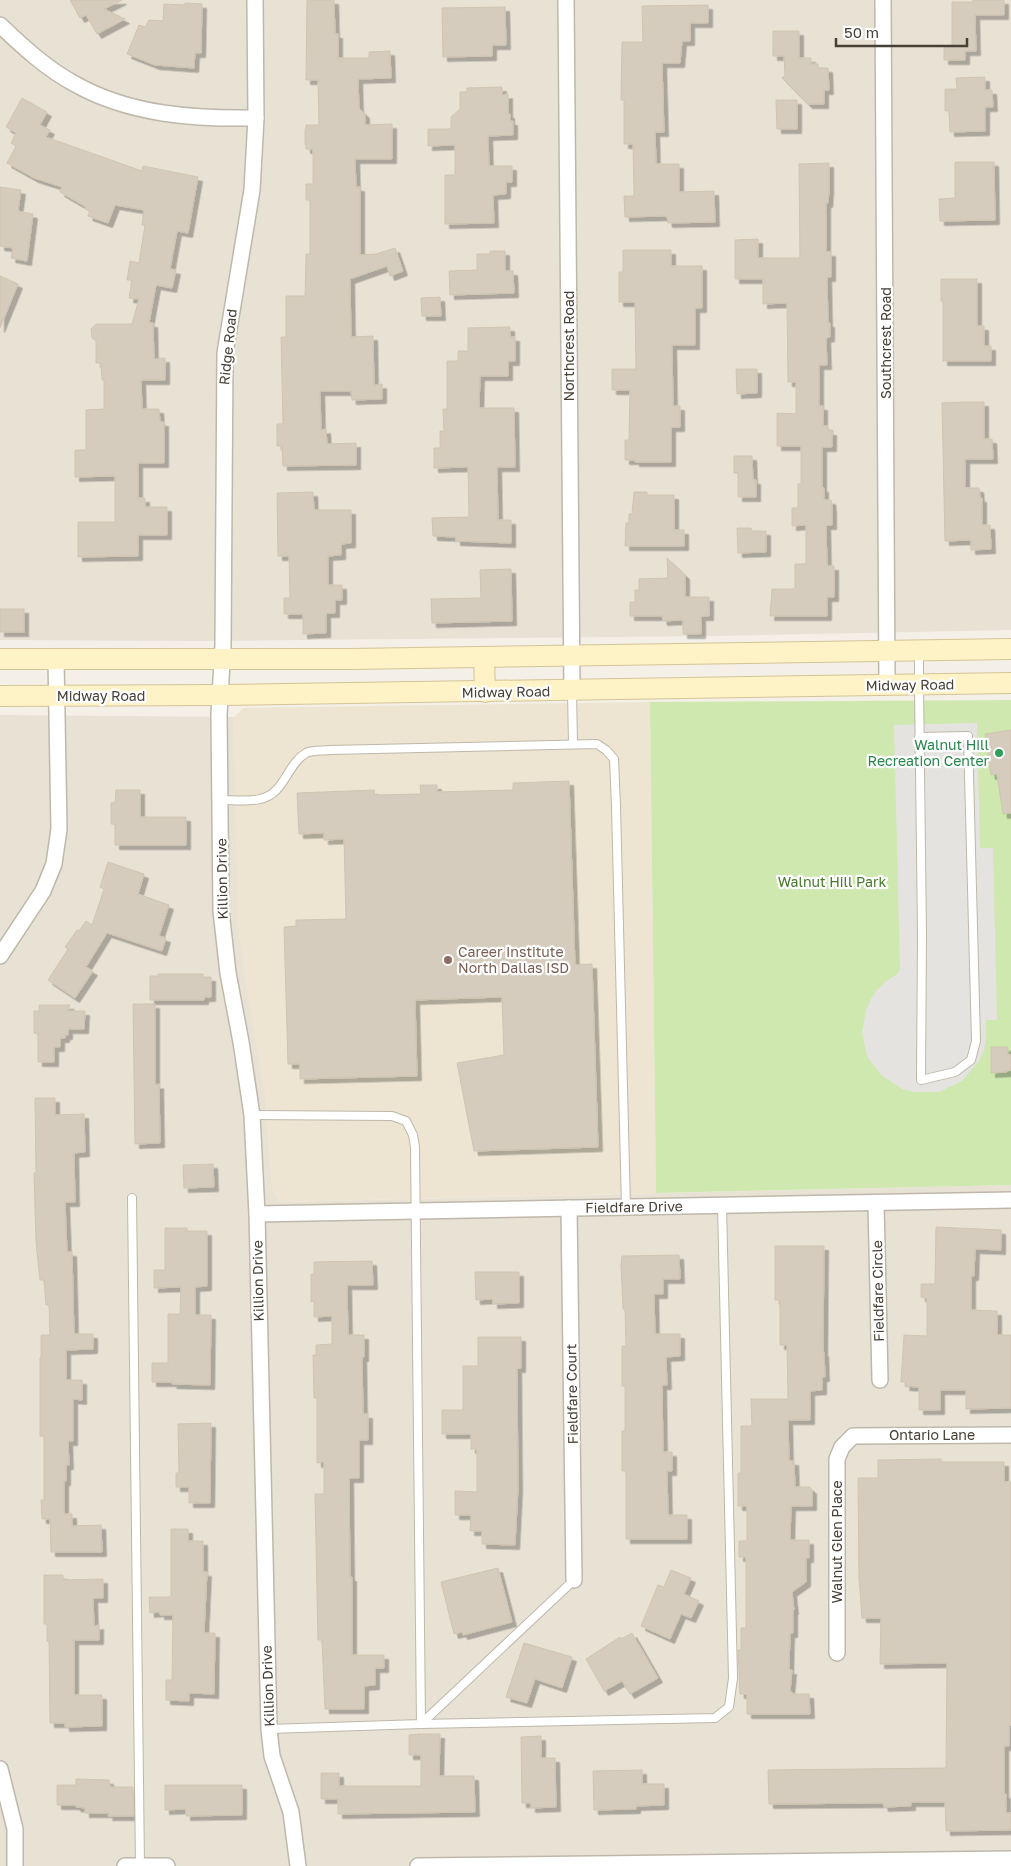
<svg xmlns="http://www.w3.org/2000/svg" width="1011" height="1866" viewBox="0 0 1011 1866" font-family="'Golos Text',sans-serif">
<defs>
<filter id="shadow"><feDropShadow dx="4.5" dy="4.5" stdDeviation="0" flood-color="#0004"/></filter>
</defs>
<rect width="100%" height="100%" fill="#f4f0e7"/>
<!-- residential -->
<g fill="#e8e2d5">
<path d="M0,0H1011V630L716,636L207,641L0,640Z"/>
<path d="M0,715L234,717L233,724L266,1100L272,1185L279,1202L1011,1185V1866H0Z"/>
</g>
<!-- education -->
<path fill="#ede5d1" d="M650,702L656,1193L279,1202L273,1193L272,1185L266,1100L247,994L238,926L233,724L234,717L243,708Z"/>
<!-- green -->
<path fill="#cee8b0" d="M1011,700V1185L656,1193L650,702Z"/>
<!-- parking -->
<path fill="#e5e3df" d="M977,723L980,848H993L997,1020H986V1037L984,1050L979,1061L962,1081L939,1092H914L902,1089L881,1075L867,1056L862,1033L866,1010L871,999L877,990L886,981L896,975L900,970L894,725Z"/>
<!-- building -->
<g fill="#d5ccbd" stroke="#d0c4b0" filter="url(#shadow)">
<path d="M70,0H122L104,9L125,19L97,34L86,15L80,18Z"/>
<path d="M307,0H334L335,34H338V58H369V52L390,51L391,78L358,79L359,108L365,114V125L392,124V159H355L356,187H360V255L376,254L395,248L403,271L390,276L387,266L350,279L351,337L373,336L374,385L382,384V399L352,400L351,391H320L321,430L326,429L327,444L356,443V465L283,466L282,446H277V424H283L281,337H286V296H305L306,254H310V200H306V184H313V149H306V145H305V129H306V125H319L318,80H306Z"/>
<path d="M973,0H1004V15H975L976,51H965V60H944V46L952,45V2H973Z"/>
<path d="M185,3L202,4L201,53H195L194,68L155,65L127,54L139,25L145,27L149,20L163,21L164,4L185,5Z"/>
<path d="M708,5V23H690V41H682L680,63H662L664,132H655L656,164H679V192L714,191L715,222L668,223L667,216L625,217L624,196H634L633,144H624V100H621L622,42H643L642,6Z"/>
<path d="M505,7L506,45H492V56L443,57L442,8Z"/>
<path d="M773,31H799V58H811V64H818V68H828L829,90H824V104H808L782,78L785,75L784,56H773Z"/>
<path d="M985,77V90H992L993,107H985V131L950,132L949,111H945V89H957L956,78Z"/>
<path d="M502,87V95L508,94V114H510V121H513V135L488,136L489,166H512V182H506V194L493,195L494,223L445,224V175H455V145L428,146V129H451V117L460,109V92H467V88Z"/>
<path d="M22,98L47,112L40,125L50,130L46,137L142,171L143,166L198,177L188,233L177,231L170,269L176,270L172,288L156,285L149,323H153L154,359L165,358V380H141L142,409H159L160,422H164V463H138V498H145V507H167V535H138V556L78,557V522H115V476L75,477V450H86V410L104,409V380H102L101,363H96V341L92,338L91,329L96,324H132L139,299L129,298L132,280H127L130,261L139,263L145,225H142L144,210L115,205L108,223L88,216L90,211L85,209L86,207L60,192L62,187L34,178L7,163L16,146L11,143L16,133L6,127Z"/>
<path d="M776,100H797V129H777Z"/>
<path d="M955,162H994L995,220L940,221L939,199L955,198Z"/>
<path d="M829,163V191L828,203H826V252H831V277H827L828,323H830V337L826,338L827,365H819V406H823V426H828V431H832V447H822V488H824V500H831L832,508V525H826L827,566H834V597H827V616H770L772,589H795V564H806V525L792,526V508H798V484H801V446H777V413L796,414V382H788L787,303L763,304V279H735V240L758,239V258H800L799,164Z"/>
<path d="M0,187L21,190L18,211L33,214L27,261L11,258L13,248L0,246Z"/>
<path d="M623,250H671V266H702V308H695V345H672L673,406H680V427H671V462H635V460H625V440H629L630,390H612V369H636L635,302H619V272H623Z"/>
<path d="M490,251H505V271H513L514,293L450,295L449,271L477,270V254H490Z"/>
<path d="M0,276L18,284L0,328Z"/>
<path d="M941,279H977V326H984V346H991V361H943V301H941Z"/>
<path d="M440,297L441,316H422L421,298Z"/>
<path d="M510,327V337H515V361H508V376H480L479,408H514L515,467H497L498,520H511V543L456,541V537L433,536L432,518L469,517L468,467L434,468V448H440V431H444L443,409H447V361H458V351H468V328Z"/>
<path d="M736,369H757V393L737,394Z"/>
<path d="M964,402H984V439H992L993,459H965V488H979L980,498H982V525H990L991,549L971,550V540L945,541L942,403Z"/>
<path d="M734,456H752L753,480H756V497H738V473H734Z"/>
<path d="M313,492L314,510H351V543L341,544V555L328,556V585H342V600H335V613H326V633L303,634V614H284V598H290L289,556H278L277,493Z"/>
<path d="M634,492H647V495H674V530H684V546H625L626,523H629V514H632Z"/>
<path d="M737,528H751L752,531H766V552L738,553Z"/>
<path d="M667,558L685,575V597H709V616H701V634H683V620L663,621L662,616H630V602H635V590H639V579L668,578Z"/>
<path d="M511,569L512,621L432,623L431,599L481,598L480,570Z"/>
<rect x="0" y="609" width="24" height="23"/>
<path d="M1011,730V813L1003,814L997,774L991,775L985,734Z"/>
<path d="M569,781L575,965L592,964L598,1147L474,1151L457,1063L504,1055L502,997L415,1000L417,1076L300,1079V1064H288L284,927L296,926V920L346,919L344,839L324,840V833L299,834L297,793L374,790L375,795L421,794L420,785H437V792L513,790V783Z"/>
<path d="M116,790H140V817H186V845H115V824H111V803H115Z"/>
<path d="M108,862L144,874L138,894L169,905L159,936L166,938L162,951L107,933L86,967L93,971L75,998L48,980L68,949L65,947L77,930L79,931L86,921L92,925L104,889L100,887Z"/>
<path d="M158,974H203V977H211V997H204V1000H150V976H158Z"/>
<path d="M133,1004H155V1085L159,1084L160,1143L135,1144Z"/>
<path d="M39,1005H70L67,1011H85L84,1029H68V1035H65V1038H60V1047H54V1062H38V1034L34,1033V1011H39Z"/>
<path d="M991,1047H1008V1055H1011V1070L1007,1071V1072L991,1073Z"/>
<path d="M35,1098H55V1115L84,1114L85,1152L74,1153L75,1202H65L67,1252H72L74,1334H93V1349L66,1350V1380H82V1400L73,1399V1441H68L69,1465H66V1481H64V1514H72V1526L101,1525L102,1552H51L50,1519H42L41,1500H44V1436H40V1358H41V1335H50L49,1305H46L44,1280H40L36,1242L34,1173H36Z"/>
<path d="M213,1164L214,1187L184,1188L183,1165Z"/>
<path d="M936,1227L1001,1230V1250L975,1249L974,1276H971V1310L997,1311V1335H1011V1408L966,1409V1390H940V1410H919V1387L905,1386L906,1382H901L904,1335L927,1336V1299L921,1297V1284H935Z"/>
<path d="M165,1228H187V1231H207V1286L195,1287V1315H211L210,1385L172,1384L173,1382H152V1363H168V1314H180L181,1287L154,1288V1270H165Z"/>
<path d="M775,1246H824L823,1352H824L825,1377H822V1390L810,1391V1420H788L789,1461H794L795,1487H810V1489H812V1506H791L790,1540H809V1558H806V1582L792,1592L794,1610H793V1633H790L789,1670H792L790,1692H792L793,1694H809L810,1714H747V1694H740L738,1650H741V1628H746V1557H739V1541H747V1506H738V1473H741V1426H752L751,1399H788L787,1345H780V1300H775Z"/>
<path d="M679,1255L680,1279H663V1294H654L655,1334H680V1356L666,1357L667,1385H662L663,1452H672V1471H667L668,1515H687V1539H626V1471H622V1431H625V1386H622V1346H626L625,1309H623L621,1265L622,1256Z"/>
<path d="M372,1261L373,1285H347L348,1335H364V1357H362L363,1414H368V1440H359V1478H349L350,1577H352V1655H384V1668H375V1685L364,1686V1709H325L322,1640H318L315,1494H324V1462L317,1463V1398H314L313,1355H316V1345L332,1344V1316L314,1317V1301L311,1302V1274H314V1262Z"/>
<path d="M475,1272H519V1303L493,1304V1299L476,1300Z"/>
<path d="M478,1337H521V1368H517L518,1488L515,1545L482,1544V1531H470L471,1515H455V1491L477,1492V1449H471V1434H442V1410H463V1366H478Z"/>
<path d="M211,1423L210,1503H189V1487H176V1473H179L178,1424Z"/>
<path d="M941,1459V1462H1004V1482H1011V1725H1009V1746H1004V1794H1006V1813H1011V1830L946,1831L945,1802H911V1806L884,1807L883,1803L769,1804L768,1770L946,1768L947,1663L880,1664L881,1618H862L859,1578L858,1478H878V1460Z"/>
<path d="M171,1529H188V1541H203V1572H207L204,1633H215L214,1694L189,1693V1701L166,1700V1680H172L173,1615H160V1612L150,1613L149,1597H171Z"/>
<path d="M498,1568L512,1622L463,1635L462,1632L454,1634L441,1582Z"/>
<path d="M671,1570L691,1578L684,1594L699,1601L691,1618L681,1614L670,1639L641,1626L658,1585L664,1587Z"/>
<path d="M44,1575H63V1580L103,1579V1598H93L94,1626L99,1625V1640H74V1695H102V1726L65,1727V1723H50L49,1641H47V1624H44Z"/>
<path d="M632,1633L658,1678L630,1694L622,1681L604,1691L586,1659L620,1637L621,1639Z"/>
<path d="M524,1643L572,1657L562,1688L535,1679L527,1703L506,1697Z"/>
<path d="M419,1734H440L439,1776H474L475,1812L338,1814V1799H321V1773H339V1786H421V1755H409V1735Z"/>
<path d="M541,1736V1758H555L556,1807L531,1808V1803H522L521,1737Z"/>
<path d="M642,1770V1784H664V1805L636,1806V1809L594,1810L593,1771Z"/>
<path d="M76,1779L109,1780L110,1787H133L134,1816H108L109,1813H85V1808L76,1807V1805H57V1785H76Z"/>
<path d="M165,1785H242V1815L186,1816V1809L165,1810Z"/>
</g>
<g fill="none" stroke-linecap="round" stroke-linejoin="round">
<!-- lane casing -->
<g stroke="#bfb8aa" stroke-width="10">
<g id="lane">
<path d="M919,650V685L922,935L921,1080L955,1072L971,1060L976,1041L968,736L919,737"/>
<path d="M572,691L573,744"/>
<path d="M220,800C233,800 248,802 260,799C284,795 287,764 306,753C312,750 323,751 330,750L597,744L606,750L614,759L616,806L626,1207"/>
<path d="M252,1115L392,1116L406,1121L413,1135L415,1147L421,1724L269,1729"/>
<path d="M132,1198L140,1866"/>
<path d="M421,1724L715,1718L729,1707L733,1678L722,1205"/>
<path d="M421,1724L574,1580"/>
</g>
</g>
<!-- street casing -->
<g stroke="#bfb8aa" stroke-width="18">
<g id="street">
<path d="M255,0L256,118L252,190L225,353L223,645L219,714L221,911L228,973L241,1042L252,1115L257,1214L269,1729L272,1756L291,1812L298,1866"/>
<path d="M566,0L572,691"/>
<path d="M883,0L887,685"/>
<path d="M0,25C23,47 47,69 75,84C130,115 194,119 256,118"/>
<path d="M0,956L43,891L54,864L59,829L56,659"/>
<path d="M876,1203L880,1380"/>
<path d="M569,1208L574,1580"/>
<path d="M257,1214L1011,1200"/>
<path d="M837,1653V1459L842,1447L853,1436L1011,1435"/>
<path d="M0,1769L15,1829V1866"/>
<path d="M125,1866H167"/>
<path d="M418,1866L1011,1859"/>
</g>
</g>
<!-- secondary casing -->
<g stroke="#d4c497" stroke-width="22">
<g id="secondary">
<path d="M484,657L485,692"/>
<path d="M0,659H351L1011,649"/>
<path d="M0,696L220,695L1011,683"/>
</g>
</g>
<!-- lane -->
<use href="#lane" stroke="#fff" stroke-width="8"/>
<!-- street -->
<use href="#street" stroke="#fff" stroke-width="15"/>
<!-- secondary -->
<use href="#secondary" stroke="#fef2c7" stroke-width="20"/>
</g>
<!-- markers -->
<circle fill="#2e9e5b" stroke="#fff" stroke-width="2" cx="999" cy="753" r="5"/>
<circle fill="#8d6e63" stroke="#fff" stroke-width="2" cx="448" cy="960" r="5"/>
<g text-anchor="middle" stroke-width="4.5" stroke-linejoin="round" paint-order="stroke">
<!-- street labels -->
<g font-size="14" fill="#474036" stroke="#fff">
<text transform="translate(886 343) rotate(-90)" y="5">Southcrest Road</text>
<text transform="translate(569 346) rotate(-90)" y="5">Northcrest Road</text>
<text transform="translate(228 347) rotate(-84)" y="5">Ridge Road</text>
<text transform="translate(910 685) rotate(-1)" y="5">Midway Road</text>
<text transform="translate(506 692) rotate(-1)" y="5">Midway Road</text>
<text x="101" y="701">Midway Road</text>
<text transform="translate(222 879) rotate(-91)" y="5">Killion Drive</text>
<text transform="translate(634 1207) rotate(-1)" y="5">Fieldfare Drive</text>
<text transform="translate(258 1281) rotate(-91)" y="5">Killion Drive</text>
<text transform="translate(878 1291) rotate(-91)" y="5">Fieldfare Circle</text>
<text transform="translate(572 1394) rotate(-91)" y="5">Fieldfare Court</text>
<text x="932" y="1440">Ontario Lane</text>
<text transform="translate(837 1542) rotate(-90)" y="5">Walnut Glen Place</text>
<text transform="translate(268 1686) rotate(-92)" y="5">Killion Drive</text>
</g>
<!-- leisure labels -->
<g font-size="14" fill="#27864d" stroke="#fff" text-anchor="end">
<text x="989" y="750">Walnut Hill<tspan x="989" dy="16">Recreation Center</tspan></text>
</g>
<!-- park labels -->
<g font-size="14" fill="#467929" stroke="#fff">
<text x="832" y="887">Walnut Hill Park</text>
</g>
<!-- education labels -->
<g font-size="14" fill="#785e54" stroke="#fff" text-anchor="start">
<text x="458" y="957">Career Institute<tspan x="458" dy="16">North Dallas ISD</tspan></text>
</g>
</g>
<!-- scale -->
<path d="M836 38v8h131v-8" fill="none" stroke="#474036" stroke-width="2.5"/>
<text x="844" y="38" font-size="15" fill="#474036" stroke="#ffffff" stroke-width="4" paint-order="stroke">50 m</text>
</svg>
